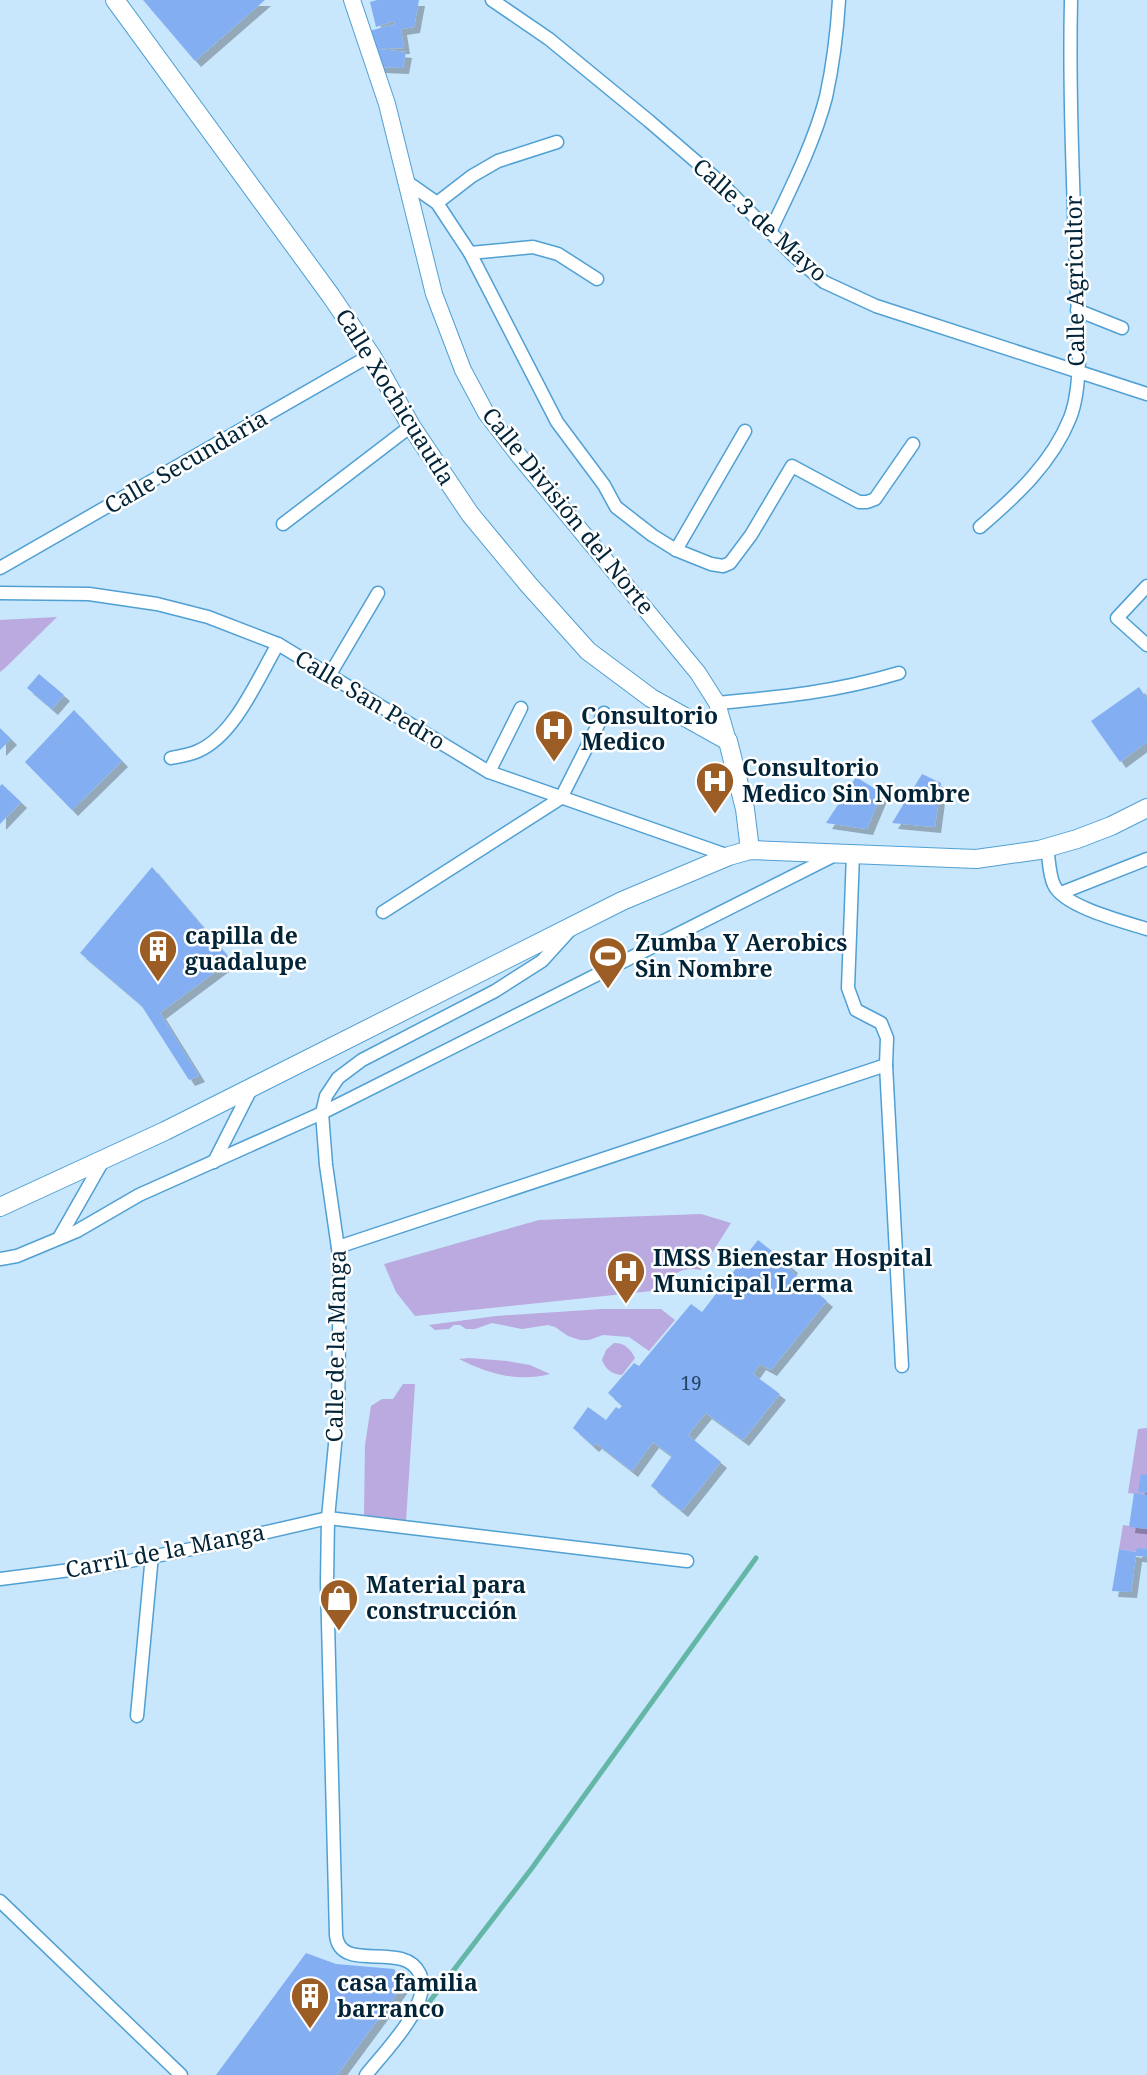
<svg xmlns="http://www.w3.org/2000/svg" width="1147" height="2075" viewBox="0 0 1147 2075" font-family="'Noto Serif',serif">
<defs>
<filter id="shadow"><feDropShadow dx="6" dy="6" stdDeviation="0" flood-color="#0004"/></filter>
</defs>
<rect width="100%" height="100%" fill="#c8e6fc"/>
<!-- green -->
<g fill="#baaadf">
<path d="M57,617L5,668L0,672V620Z"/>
<path d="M701,1214L731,1223L701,1270C681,1266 671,1274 661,1290L415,1316L396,1292L384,1264L539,1220Z"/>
<path d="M602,1309H661L675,1320L649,1351L629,1337L603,1335L589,1340H580L568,1336L555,1327L548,1325L522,1329L492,1323L475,1329H466L460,1325H454L449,1329L435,1330L429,1325L496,1316Z"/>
<path d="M614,1343C625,1343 630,1349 635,1358L622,1375C612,1374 606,1370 602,1360L606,1350Z"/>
<path d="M469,1358L507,1361L530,1365L550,1374C518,1382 488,1374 459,1359Z"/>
<path d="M403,1384H415L406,1521L364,1517L365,1445L371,1406L382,1399H393Z"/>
<path d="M1147,1428V1495L1128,1493L1138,1429Z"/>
<path d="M1123,1525L1147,1529V1549L1136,1552L1119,1549Z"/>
</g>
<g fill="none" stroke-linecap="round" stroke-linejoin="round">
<!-- stream -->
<path stroke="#64b7a6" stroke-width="5" d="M417,2018L532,1868L756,1558"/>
</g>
<!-- building -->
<g fill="#83aff2" filter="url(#shadow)">
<path d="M143,0H265L195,61Z"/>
<path d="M377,0H419L414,27L401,29L404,48L377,49L406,52L403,68L379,67L369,31L395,24L394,21L376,27L370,2Z"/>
<path d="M39,674L64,695L52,709L27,688Z"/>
<path d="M1139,687L1147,699V742L1120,762L1091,721Z"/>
<path d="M74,710L122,761L72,810L25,762Z"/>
<path d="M0,728L11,739L0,750Z"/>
<path d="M922,774L941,783L935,827L892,823Z"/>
<path d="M856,777L882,793L867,829L826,823Z"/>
<path d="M2,784L21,802L0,824V786Z"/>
<path d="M152,867L231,960L160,1013L199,1076L189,1080L141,1005L80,953Z"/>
<path d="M758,1240L792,1267L790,1270L827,1301L771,1370L760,1364L753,1374L780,1394L743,1440L706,1413L688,1435L721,1462L682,1511L651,1486L672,1456L653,1442L632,1471L596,1443L593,1446L573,1428L588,1407L606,1420L616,1407L619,1409L622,1406L608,1393L634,1363L639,1366L691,1304L702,1312Z"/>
<path d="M1141,1474L1147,1475V1493L1138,1492Z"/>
<path d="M1134,1493L1147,1495V1529L1129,1527Z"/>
<path d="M1137,1548L1147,1549V1557L1136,1556L1131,1592L1112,1591L1119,1549L1136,1552Z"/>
<path d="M306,1953L336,1964L394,1969L404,1984L337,2075H216Z"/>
</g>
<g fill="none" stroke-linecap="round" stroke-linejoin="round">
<!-- minor casing -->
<g stroke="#50a0d3" stroke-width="15">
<g id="minor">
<path d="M492,0L549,39L649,121L721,183L793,255L824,282L876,306L1147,394"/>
<path d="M407,182L437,203L470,253L557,422L604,485L616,507L652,535L676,550L711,564L723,566L730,563L751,535L792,466L859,502H867L875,499L913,444"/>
<path d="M437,203L472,176L498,161L557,142"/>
<path d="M770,232C791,188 814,143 826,97C833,65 837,33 839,0"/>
<path d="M470,253L533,247L558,254L597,279"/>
<path d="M1077,310L1122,328"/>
<path d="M283,524L411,426"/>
<path d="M980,527C1016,496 1052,463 1070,418C1085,380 1077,312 1076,270C1073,180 1069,90 1071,0"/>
<path d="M676,550L745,431"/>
<path d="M0,568L371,355"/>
<path d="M1147,586L1117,618L1147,645"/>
<path d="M0,593L89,594L157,604L208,617L278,644L489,772L729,856"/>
<path d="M329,676L378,593"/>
<path d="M717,703C782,697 835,692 899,673"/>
<path d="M171,758C180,756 190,755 198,751C235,735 258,678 278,644"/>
<path d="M489,772L521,708"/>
<path d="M1047,847C1049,859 1049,875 1054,885C1064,907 1125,922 1147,929"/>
<path d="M853,854L848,988L856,1010L881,1023L887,1038L886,1065L902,1366"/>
<path d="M1061,893L1147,859"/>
<path d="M383,912L561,798L604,713"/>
<path d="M214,1162L252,1087"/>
<path d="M59,1238L104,1159"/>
<path d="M338,1247L886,1065"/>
<path d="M0,1259L17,1256L77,1231L139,1195L322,1113L835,855"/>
<path d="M0,1579L109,1565L202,1547L328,1518L687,1561"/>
<path d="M137,1716L152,1555"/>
<path d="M0,1901L181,2075"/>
<path d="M366,2075C384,2052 433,2004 420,1974C404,1939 340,1975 336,1935L327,1583L328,1518L338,1413L340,1262L326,1165L322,1113L326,1096L338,1078L362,1060L495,991L542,961L571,929"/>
</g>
</g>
<!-- tertiary casing -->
<g stroke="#50a0d3" stroke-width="18">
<path id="tertiary" d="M352,0L387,104L434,294L463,370L486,413L520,457L698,673L717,703L728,741"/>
</g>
<!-- secondary casing -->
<g stroke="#50a0d3" stroke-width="20">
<g id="secondary">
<path d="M115,0L331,296L371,355L411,426L470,514L528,584L588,651L651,698L728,741L745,809L750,850"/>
<path d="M0,1207L165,1131L622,901L729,856L750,850L976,859L1039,850L1077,839L1111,826L1147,808"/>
</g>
</g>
<!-- minor -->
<use href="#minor" stroke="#fff" stroke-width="12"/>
<!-- tertiary -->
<use href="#tertiary" stroke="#fff" stroke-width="16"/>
<!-- secondary -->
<use href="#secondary" stroke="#fff" stroke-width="18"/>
</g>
<!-- icons -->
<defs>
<g id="hospital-pin" transform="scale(2.0125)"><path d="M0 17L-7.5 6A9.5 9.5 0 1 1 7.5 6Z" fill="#9c5d25" stroke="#fff"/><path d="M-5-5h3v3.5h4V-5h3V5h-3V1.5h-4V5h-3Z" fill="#fff"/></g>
<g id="building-pin" transform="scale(2.0125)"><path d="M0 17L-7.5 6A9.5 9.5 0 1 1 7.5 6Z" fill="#9c5d25" stroke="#fff"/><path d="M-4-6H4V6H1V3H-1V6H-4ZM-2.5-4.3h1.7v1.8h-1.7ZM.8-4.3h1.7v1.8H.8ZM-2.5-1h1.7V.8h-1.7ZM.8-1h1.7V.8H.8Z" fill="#fff"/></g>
<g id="stadium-pin" transform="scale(2.0125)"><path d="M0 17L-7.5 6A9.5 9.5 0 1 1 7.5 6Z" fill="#9c5d25" stroke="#fff"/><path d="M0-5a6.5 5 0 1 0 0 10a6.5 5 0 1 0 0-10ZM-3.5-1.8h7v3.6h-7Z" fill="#fff"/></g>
<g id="shop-pin" transform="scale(2.0125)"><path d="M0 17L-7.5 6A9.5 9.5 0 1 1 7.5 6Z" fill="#9c5d25" stroke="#fff"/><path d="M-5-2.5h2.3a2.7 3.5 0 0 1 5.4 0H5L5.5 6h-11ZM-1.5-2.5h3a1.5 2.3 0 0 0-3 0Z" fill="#fff"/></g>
</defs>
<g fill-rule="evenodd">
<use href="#hospital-pin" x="554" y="729"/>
<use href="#hospital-pin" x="715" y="781"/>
<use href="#building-pin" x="158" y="949"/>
<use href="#stadium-pin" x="608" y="956"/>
<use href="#hospital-pin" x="626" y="1271"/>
<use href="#shop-pin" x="339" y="1598"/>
<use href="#building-pin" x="310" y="1996"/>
</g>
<g text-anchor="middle" stroke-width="5" stroke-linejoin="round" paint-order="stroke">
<!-- number labels -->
<g font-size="19" fill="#224766">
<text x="691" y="1390">19</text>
</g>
<!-- street labels -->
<g font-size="23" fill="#012438" stroke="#fff">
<text transform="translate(760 220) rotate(42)" y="8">Calle 3 de Mayo</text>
<text transform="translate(1075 281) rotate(-91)" y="8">Calle Agricultor</text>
<text transform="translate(395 397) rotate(58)" y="8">Calle Xochicuautla</text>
<text transform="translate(186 462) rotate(-30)" y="8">Calle Secundaria</text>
<text transform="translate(568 511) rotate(51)" y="8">Calle División del Norte</text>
<text transform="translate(370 700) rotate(31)" y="8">Calle San Pedro</text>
<text transform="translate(336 1346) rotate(-89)" y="8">Calle de la Manga</text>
<text transform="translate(165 1551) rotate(-11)" y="8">Carril de la Manga</text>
</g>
<!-- poi labels -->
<g font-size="23" font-weight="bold" fill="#012438" stroke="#fff" text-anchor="start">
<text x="581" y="724">Consultorio<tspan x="581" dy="26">Medico</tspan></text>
<text x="742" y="776">Consultorio<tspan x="742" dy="26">Medico Sin Nombre</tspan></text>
<text x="185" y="944">capilla de<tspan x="185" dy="26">guadalupe</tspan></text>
<text x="635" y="951">Zumba Y Aerobics<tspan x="635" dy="26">Sin Nombre</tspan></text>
<text x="653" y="1266">IMSS Bienestar Hospital<tspan x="653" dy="26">Municipal Lerma</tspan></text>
<text x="366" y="1593">Material para<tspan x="366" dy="26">construcción</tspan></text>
<text x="337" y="1991">casa familia<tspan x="337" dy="26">barranco</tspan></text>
</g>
</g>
</svg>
